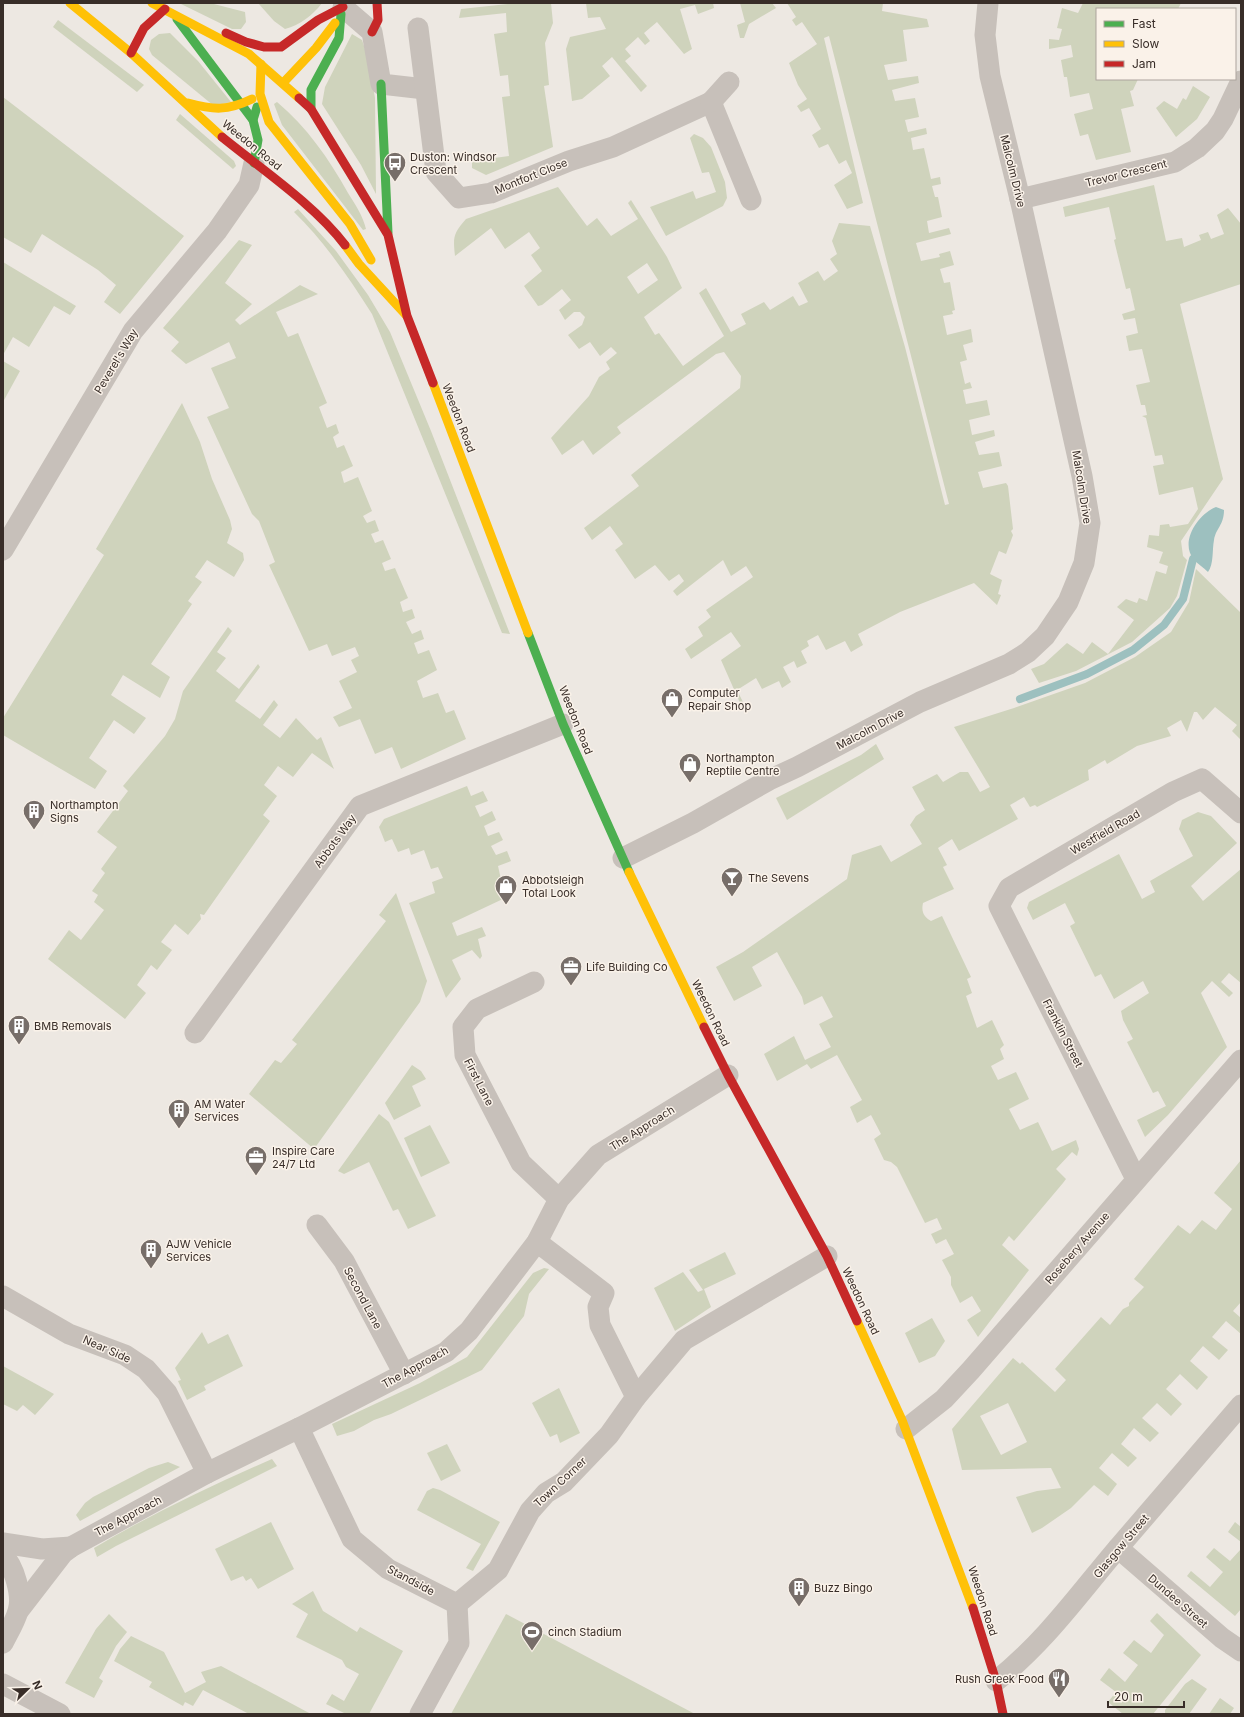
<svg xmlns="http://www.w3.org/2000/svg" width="1244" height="1717" viewBox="0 0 1244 1717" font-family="Inter,sans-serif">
<rect width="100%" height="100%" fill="#ede8e2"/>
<!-- green -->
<g fill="#cfd3bc" fill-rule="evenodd">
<path d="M179,3H210L245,12L246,22L241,29H232Z"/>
<path d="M258,3H322C313,15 300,25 285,29L274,21Z"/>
<path d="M518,3H551L553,23L545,43L549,85L544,86L553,147L486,175L472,168V161L509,156L502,97L510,96L508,75L500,76L494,34L507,32L506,13L459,18L461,9Z"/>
<path d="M586,3H713L714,8L698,14L695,5L680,9L692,49L684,54L657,22L644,33L650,41L645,45L638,37L625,49L631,56L625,61L647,86L641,92L612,57L602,66L610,76L582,99L572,101L566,49L570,37L606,29L600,17L588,18Z"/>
<path d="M740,3H772L776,8L749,24L744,38H740L737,25L745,22Z"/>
<path d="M787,3H883L882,11L927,19L929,27L903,30L907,61L884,65L888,80L918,76L919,83L892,90L895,101L915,98L919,117L905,120L908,132L926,128L927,134L911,138L913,150L924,148L931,179L940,177L941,184L932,186L935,197H938L942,217L927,221L929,233L949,228L951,234L916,243L921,261L940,257L939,254L950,251L954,265L940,269L944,283L950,282L955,310L952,311L953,314L943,316L947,335L971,329L973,342L963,345L967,360L960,362L965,384L970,382L972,388L963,390L966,404L987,400L990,415L969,420L972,435L994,430L995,436L975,442L979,455L999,452L1002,466L978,472L983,488L1006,483L1008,486L1013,529L1011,531L1013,535L1006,554L999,551L990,574L1002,580L998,594L1001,595L997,605L974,583L900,612L858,634L863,645L851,652L845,641L826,650L818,635L807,641L809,646L801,651L807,663L797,668L794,661L783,667L791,682L782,688L779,681L762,689L756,678L737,690L743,702L740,703L721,660L741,646L731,632L691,659L685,649L703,636L698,627L711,617L706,610L753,577L746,566L731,576L723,560L677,596L673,591L684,581L679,574L669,581L655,565L635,579L615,550L623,544L610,526L592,540L584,528L639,486L631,475L740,388L741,376L724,352L716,354L617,427L621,433L593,455L583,440L562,455L551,438L589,396L599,377L610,369L606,362L617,353L611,347L600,356L590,342L579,349L568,335L582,325L585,317L580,312H574L565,320L559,310L571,300L562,289L542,305L538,306L524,286L542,271L531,255L540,248L529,232L505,249L491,228L455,256C453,237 453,234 466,219L558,187L587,226L597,218L611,236L638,219L628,203L631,200L667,257L682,288L644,317L655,335L659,333L683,366L724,336L699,293L706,288L731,332L746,324L741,314L764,302L770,310L793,296L799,306L808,302L798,283L818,271L824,281L838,271L830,259L837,254L832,241L839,223L870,226L905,347L945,505L949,504L829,36L824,38L863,203L847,209L834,185L852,173L846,160L839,164L828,144L819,148L812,135L821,129L809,108L801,112L797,106L807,99L798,85L789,63L817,44L802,22L796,26L792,20L796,17ZM647,263L658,280L638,294L627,277Z"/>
<path d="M1083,3H1181L1178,9H1097V79H1138L1133,90L1130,91L1134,106L1121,109L1131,152L1096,160L1088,134L1080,136L1074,114L1093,109L1089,93L1070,97L1067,77H1064L1061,60L1073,57L1071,45L1049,49V39L1059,40L1062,29L1057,28L1062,8L1078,13Z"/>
<path d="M58,20L144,85L137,92L53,27Z"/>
<path d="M170,33L198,61L231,102L214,106L152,55L149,49L151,40L159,34Z"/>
<path d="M352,34L362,40L368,58L375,98L376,194L361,165L322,104L325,87Z"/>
<path d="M1193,86L1210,97L1197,119L1176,137L1156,108L1164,101L1177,109L1183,98L1186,100Z"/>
<path d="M3,97L184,236L120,314L104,302L116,285L98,270L42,234L31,253L3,237Z"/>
<path d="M277,102C307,127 329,159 348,193C355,204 363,216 366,229L363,230L282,125L274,104Z"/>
<path d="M180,114L234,161L236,166L233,169L176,120Z"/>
<path d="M694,134L703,138L711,147L725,182L727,198L723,206L666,236L650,207L693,191L696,199L716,192L709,172L702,173L690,138Z"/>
<path d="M1154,185L1166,241L1182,238L1184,247L1201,240L1199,235L1208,232L1211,239L1224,234L1217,215L1228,208L1241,224V284L1180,304L1223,479L1181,541L1183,556L1187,560L1177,596L1170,608L1132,642L1076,671L1039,683L1031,669L1044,664L1067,643L1083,654L1092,642L1108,654L1134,620L1117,607L1126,599L1137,603L1139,598L1147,601L1156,571L1166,574L1168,566L1159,563L1163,552L1147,547L1149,535L1159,536L1160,525L1169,524L1170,527L1188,524L1198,509L1193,487L1159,495L1153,466L1164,464L1162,455L1155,456L1146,418L1142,416L1147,415L1145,405H1141L1136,385L1150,382L1142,349L1129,351L1126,336L1138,333L1135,318L1124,320L1122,314L1135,310L1130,288L1126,289L1114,240L1116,239L1109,207L1065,217L1063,207Z"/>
<path d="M298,209L336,251L368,295L390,332L431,431L510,634L502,633L372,314C349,278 325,242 294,212Z"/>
<path d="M239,240L252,245L225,283L252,304L235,320L240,325L300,285L318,294L276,312L288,337L298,333L327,403L319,407L327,428L336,424L339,433L333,437L337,448L344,445L353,466L341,472L344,483L358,477L372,511L363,516L367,523L375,520L379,531L371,534L375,543L383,540L391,559L382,563L385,571L395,568L408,598L400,602L403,612L412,609L415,618L406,622L412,634L421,630L424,639L414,643L418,654L429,650L437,670L417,681L423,698L438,693L446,713L454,710L466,739L401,769L392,747L375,754L360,719L339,727L333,717L352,708L339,681L357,672L351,660L359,656L355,647L332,656L327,644L309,651L269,565L275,562L259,521L252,514L207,417L229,408L211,368L236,358L229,342L186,364L171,351L179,342L163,328Z"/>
<path d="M3,262L76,306L70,315L54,306L29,347L13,337L3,355Z"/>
<path d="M3,361L20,371L3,402Z"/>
<path d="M182,403L200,442L212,479L230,520L232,529L227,543L243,553L244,560L234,577L207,560L195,577L202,582L188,601L192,604L151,664L170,677L160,698L123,675L111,695L146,718L134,734L114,720L89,758L107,771L95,789L3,735V718L104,555L96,549Z"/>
<path d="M1196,569L1241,613V740L1232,731L1237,725L1215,707L1203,720L1197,712H1194L1187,732L1181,720L1167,728L1171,736L1137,746L1107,764L1105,760L1088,770L1089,780L1037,807L1035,805L1030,807L1024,797L1010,805L1018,819L959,851L952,839L938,848L947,865L943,867L954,889L923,903C921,912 924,917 931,921L942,916L971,977L967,979L972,993L966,996L977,1028L992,1020L1004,1045L1000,1049L1004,1059L991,1066L998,1080L1016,1072L1029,1099L1009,1109L1020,1130L1038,1122L1052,1151L1076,1140L1079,1149L1077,1156L1072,1152L1056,1169L1066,1179L1063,1183L1014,1241L1009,1236L1002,1245L1029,1270L978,1337L967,1320L981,1311L972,1296L960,1303L951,1285V1277L942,1260L954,1254L946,1239L936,1244L931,1234L942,1229L937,1218L925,1223L897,1167L891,1162L884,1160L874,1139L881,1134L871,1115L857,1123L850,1107L862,1100L837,1055L811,1069L807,1064L777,1081L764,1054L794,1036L805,1060L831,1047L819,1024L833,1017L822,996L804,1005L802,997L777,952L752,967L762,986L734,1001L716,967L743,952L847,879L852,855L881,845L891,862L922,844L910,825L916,816L925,810L912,787L937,774L943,782L960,772H968L980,792L990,787L954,727L1014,708L1085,683L1135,657L1171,632L1189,602Z"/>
<path d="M228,627L232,631L217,652L226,658L216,671L239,689L258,664L260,667L235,701L260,719L274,700L278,705L263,725L280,738L296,718L317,740L321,737L334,769L312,753L293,777L278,766L264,785L277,796L263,815L270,821L204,915L200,914L201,919L188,935L175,924L161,942L172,950L157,970L151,965L137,985L146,993L125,1019L48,959L69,930L81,940L104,910L94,902L98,895L92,891L105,873L101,869L117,847L97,832L128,791L123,786L165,736L175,719L183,691Z"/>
<path d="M876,744L884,759L787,820L776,798L861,755Z"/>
<path d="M467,786L471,796L483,791L488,801L475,806L480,817L492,811L496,820L484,826L488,836L499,832L503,840L491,846L496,855L507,851L511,861L498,866L505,898L452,923L457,936L482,927L486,936L478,939L482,956L480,959L472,950L452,960L461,979L446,998L409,903L435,893L432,882L443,878L438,867L431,869L424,850L411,855L409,848L398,852L392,839L385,842L379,827L384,819Z"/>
<path d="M1198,812L1211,816L1237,843L1191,886L1203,901L1241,869V983L1229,973L1221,982L1233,993L1229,997L1212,981L1201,993L1227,1047L1168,1115L1145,1137L1137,1120L1166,1106L1158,1091L1153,1093L1127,1042L1133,1039L1123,1020L1121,1011L1149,993L1143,981L1114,999L1101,974L1095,977L1070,926L1075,923L1065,903L1033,920L1027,908L1029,902L1119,854L1142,899L1155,892L1150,881L1193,856L1179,829L1182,820Z"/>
<path d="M396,893L427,981L420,1002L314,1149L249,1094L275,1060L281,1063L297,1044L292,1040L386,921L379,915Z"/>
<path d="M412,1065L421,1071L426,1079L412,1086L421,1106L394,1120L385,1103Z"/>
<path d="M379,1114L389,1122L436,1216L408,1229L398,1209L393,1211L369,1162L344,1174L338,1171Z"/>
<path d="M430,1125L450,1163L421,1177L404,1138Z"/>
<path d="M1241,1160V1302L1233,1311L1241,1318V1334L1226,1321L1212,1337L1228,1350L1219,1360L1203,1346L1190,1361L1208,1377L1197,1390L1180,1374L1166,1389L1182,1404L1171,1416L1157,1403L1142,1418L1159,1433L1150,1442L1134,1428L1121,1444L1137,1458L1128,1467L1112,1453L1099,1468L1117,1484L1108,1496L1094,1485L1071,1508L1042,1528L1032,1533L1016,1497L1037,1491L1061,1488L1051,1468L962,1470L952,1429L1013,1358L1020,1364L1022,1362L1055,1392L1066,1380L1055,1369L1101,1317L1110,1325L1123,1309L1129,1306V1303L1144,1287L1134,1279L1178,1225L1190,1234L1202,1220L1216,1230L1232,1209L1214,1193ZM1008,1403L1027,1442L1001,1455L980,1416Z"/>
<path d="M725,1252L736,1274L704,1289L711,1307L675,1331L654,1288L683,1272L698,1292L703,1290L689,1270Z"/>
<path d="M544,1268L549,1269L529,1294L524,1316L482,1370L391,1414L374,1420L354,1431L337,1436L332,1424L420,1383L467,1357L533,1273Z"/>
<path d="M932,1318L945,1341L935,1356L919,1363L905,1333Z"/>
<path d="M202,1332L208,1344L228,1334L243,1366L204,1386L206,1390L187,1400L178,1381L181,1380L175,1368Z"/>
<path d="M3,1366L54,1394L35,1415L23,1405L17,1411L3,1404Z"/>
<path d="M559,1388L580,1433L560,1443L557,1434L550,1437L532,1403Z"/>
<path d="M447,1444L461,1471L441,1481L427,1453Z"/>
<path d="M272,1459L277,1466L116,1546L97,1557L94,1548C151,1514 212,1485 272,1459Z"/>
<path d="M168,1462L180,1467L80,1521L76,1515L85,1503L93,1497L149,1468Z"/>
<path d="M433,1488L440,1490L500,1522L473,1571L466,1568L481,1544L417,1510L427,1491Z"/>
<path d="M271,1522L294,1569L258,1589L251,1578L246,1581L243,1576L231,1581L215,1549Z"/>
<path d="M1235,1522L1241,1527V1542L1228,1532Z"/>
<path d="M1214,1548L1230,1561L1241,1549V1609L1235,1616L1187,1576L1191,1571L1210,1587L1223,1572L1206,1557Z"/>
<path d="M313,1591L323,1611L357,1632L360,1627L403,1651L369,1714H346L326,1704L332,1694L344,1701L359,1674L346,1667L342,1660L296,1637L308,1614L292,1604Z"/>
<path d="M1157,1613L1201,1655L1153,1714H1123L1108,1702L1116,1692L1100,1680L1109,1668L1125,1682L1138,1665L1123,1653L1134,1640L1151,1653L1164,1635L1150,1621Z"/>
<path d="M109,1614L127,1632L116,1646L99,1678L103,1681L94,1698L65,1683L96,1629Z"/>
<path d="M506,1614L695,1714H451Z"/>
<path d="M131,1636L164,1652L185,1693L206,1682L201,1672L221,1666L311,1714H249L203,1690L193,1706L185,1702L183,1706L149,1687L152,1682L114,1661L120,1649Z"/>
<path d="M1192,1679L1207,1689L1189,1714H1165V1710L1185,1684Z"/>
<path d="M1220,1698L1234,1708L1230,1714H1209Z"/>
</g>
<!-- water -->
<path fill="#9dc0bf" d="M1216,507L1224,510C1224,525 1216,528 1214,540C1212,550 1214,564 1208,572C1204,568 1198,564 1194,560C1179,542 1198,514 1216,507Z"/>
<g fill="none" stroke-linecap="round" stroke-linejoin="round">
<!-- stream -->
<path stroke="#9dc0bf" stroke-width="8" d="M1020,699L1087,674L1133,650L1164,625L1183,599L1193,559"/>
<!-- street -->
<g stroke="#c7c0ba" stroke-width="21">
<path d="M343,7L372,32L381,84L425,89"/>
<path d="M418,28L436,172L459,198L491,193L569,161L613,147L711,102L751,200"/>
<path d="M711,102L729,82"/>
<path d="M1020,199L1175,162L1197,148L1215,131L1223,119L1241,81"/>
<path d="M3,550L133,331L217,231L249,185L254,163"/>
<path d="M623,858L693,823L769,780L797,767L920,702L1009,664L1028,652L1045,636L1068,602L1084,563L1090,523L1082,476L1020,199L990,76L985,35L988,3"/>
<path d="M534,982L477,1009L463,1027L465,1055L521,1163L559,1199"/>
<path d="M195,1033L360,806L563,724"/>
<path d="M1136,1179L999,906L1009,888L1173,792L1202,779L1241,813"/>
<path d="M317,1225L344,1261L404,1374"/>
<path d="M537,1242L604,1293L598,1307L600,1325L636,1397"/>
<path d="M3,1296L69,1334L125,1355L146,1369L167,1393L207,1473"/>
<path d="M299,1428L352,1539L388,1569L457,1604L459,1643L420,1714"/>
<path d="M906,1429L944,1399L971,1370L1241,1060"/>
<path d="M3,1543L42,1549L71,1547"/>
<path d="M1118,1548L1222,1638L1241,1651"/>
<path d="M3,1555C14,1566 23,1596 18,1611C15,1622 8,1633 3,1643"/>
<path d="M457,1604L498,1570L530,1511L546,1493L564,1482L609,1435L636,1397L684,1340L827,1256"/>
<path d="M19,1610L63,1553L71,1547L207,1473L299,1428L446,1352L469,1331L537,1242L559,1199L598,1155L728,1075"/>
<path d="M996,1681C1046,1641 1078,1595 1118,1548C1159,1500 1200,1453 1241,1405"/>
<path d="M3,1684L60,1714"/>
</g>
<!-- fast -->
<g stroke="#4caf50" stroke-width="9">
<path d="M177,19L253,120"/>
<path d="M381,84L388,233"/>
<path d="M311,109V90L339,38L341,14"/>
<path d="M254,163L258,140L253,120L257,107"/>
<path d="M528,633L563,724L629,872"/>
</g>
<!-- slow -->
<g stroke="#ffc107" stroke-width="9">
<path d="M70,3L131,53L222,137"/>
<path d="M152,3L249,54L299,98"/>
<path d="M261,64L260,94L269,122L350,224L371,260"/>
<path d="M283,83L316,48L335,23"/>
<path d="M188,103C214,110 227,111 252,99"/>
<path d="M345,245L359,264L406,315"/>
<path d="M433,383L528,633"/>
<path d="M629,872L704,1027"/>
<path d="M857,1321L902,1420L973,1608"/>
</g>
<!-- jam -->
<g stroke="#c62828" stroke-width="9">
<path d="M372,32L378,20L377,3"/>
<path d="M226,33L246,42L264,47H281L318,20L343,7"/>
<path d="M131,53L144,28L165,9"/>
<path d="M299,98L311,109L388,235L407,316L433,383"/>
<path d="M222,137C260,168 316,206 345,245"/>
<path d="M704,1027L728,1075L827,1256L857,1321"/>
<path d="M973,1608L996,1681L1003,1714"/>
</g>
</g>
<!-- icons -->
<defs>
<g id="bus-pin" transform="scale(1.15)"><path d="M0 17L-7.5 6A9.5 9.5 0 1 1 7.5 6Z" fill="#776e69" stroke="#faf2e9"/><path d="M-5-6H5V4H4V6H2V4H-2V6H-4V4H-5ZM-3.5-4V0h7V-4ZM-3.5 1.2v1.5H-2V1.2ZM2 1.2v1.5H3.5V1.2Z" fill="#fff"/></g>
<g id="shop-pin" transform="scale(1.15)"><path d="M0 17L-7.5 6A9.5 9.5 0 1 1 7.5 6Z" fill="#776e69" stroke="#faf2e9"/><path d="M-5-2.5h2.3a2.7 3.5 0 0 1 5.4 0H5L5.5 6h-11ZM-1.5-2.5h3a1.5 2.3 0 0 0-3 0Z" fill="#fff"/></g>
<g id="building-pin" transform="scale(1.15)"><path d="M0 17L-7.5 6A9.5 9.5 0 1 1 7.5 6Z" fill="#776e69" stroke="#faf2e9"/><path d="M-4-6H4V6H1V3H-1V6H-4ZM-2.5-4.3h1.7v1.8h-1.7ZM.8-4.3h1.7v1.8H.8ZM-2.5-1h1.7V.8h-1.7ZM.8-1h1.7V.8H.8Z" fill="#fff"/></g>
<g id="bar-pin" transform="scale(1.15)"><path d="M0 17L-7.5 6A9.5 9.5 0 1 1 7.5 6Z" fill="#776e69" stroke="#faf2e9"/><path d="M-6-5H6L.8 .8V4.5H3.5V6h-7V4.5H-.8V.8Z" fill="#fff"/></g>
<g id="office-pin" transform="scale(1.15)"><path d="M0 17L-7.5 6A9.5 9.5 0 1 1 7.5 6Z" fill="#776e69" stroke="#faf2e9"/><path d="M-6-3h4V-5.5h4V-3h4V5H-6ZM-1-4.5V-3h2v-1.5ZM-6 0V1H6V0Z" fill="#fff"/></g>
<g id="stadium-pin" transform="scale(1.15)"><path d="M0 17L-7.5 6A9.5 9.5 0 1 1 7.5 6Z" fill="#776e69" stroke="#faf2e9"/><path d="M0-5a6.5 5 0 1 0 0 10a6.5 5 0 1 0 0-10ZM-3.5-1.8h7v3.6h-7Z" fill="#fff"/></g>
<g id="restaurant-pin" transform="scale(1.15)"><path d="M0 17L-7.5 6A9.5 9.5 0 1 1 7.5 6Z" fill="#776e69" stroke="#faf2e9"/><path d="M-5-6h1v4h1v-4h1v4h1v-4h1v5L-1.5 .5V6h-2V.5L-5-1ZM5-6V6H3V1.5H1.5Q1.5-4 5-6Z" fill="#fff"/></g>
</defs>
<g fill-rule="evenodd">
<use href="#bus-pin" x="395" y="163"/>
<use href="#shop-pin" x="672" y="699"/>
<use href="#shop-pin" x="690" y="764"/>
<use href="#building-pin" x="34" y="811"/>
<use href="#bar-pin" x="732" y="878"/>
<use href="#shop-pin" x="506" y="886"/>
<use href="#office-pin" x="571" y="967"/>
<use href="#building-pin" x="19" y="1026"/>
<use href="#building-pin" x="179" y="1110"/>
<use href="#office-pin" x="256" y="1157"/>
<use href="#building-pin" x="151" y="1250"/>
<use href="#building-pin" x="799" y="1588"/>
<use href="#stadium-pin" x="532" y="1632"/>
<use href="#restaurant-pin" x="1059" y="1679"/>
</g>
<g text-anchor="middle" stroke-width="3" stroke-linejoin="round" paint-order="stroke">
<!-- street labels -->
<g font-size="11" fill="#382d28" stroke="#faf2e9">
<text transform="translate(252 145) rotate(39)" y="4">Weedon Road</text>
<text transform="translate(1013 171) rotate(76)" y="4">Malcolm Drive</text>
<text transform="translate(1126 173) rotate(-14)" y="4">Trevor Crescent</text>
<text transform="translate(531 176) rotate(-22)" y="4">Montfort Close</text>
<text transform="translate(116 361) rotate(-59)" y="4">Peverel's Way</text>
<text transform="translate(459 418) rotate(69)" y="4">Weedon Road</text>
<text transform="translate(1082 487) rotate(81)" y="4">Malcolm Drive</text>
<text transform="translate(576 720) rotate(68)" y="4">Weedon Road</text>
<text transform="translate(870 729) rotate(-28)" y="4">Malcolm Drive</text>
<text transform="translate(1105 832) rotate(-30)" y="4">Westfield Road</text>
<text transform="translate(335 841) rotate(-54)" y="4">Abbots Way</text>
<text transform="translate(711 1013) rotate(64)" y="4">Weedon Road</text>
<text transform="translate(1063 1033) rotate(63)" y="4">Franklin Street</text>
<text transform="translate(479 1082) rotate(63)" y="4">First Lane</text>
<text transform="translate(642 1128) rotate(-32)" y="4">The Approach</text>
<text transform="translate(1077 1248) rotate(-49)" y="4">Rosebery Avenue</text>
<text transform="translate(363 1298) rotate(62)" y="4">Second Lane</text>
<text transform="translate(861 1301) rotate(65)" y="4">Weedon Road</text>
<text transform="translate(107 1349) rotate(24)" y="4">Near Side</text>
<text transform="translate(415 1367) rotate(-29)" y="4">The Approach</text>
<text transform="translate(560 1482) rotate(-43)" y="4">Town Corner</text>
<text transform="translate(128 1516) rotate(-28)" y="4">The Approach</text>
<text transform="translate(1121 1546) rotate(-50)" y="4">Glasgow Street</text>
<text transform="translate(411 1580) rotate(28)" y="4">Standside</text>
<text transform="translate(983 1601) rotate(72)" y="4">Weedon Road</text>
<text transform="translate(1178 1601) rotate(41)" y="4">Dundee Street</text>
</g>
<!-- poi labels -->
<g font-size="11" fill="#382d28" stroke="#faf2e9" text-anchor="start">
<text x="410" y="161">Duston: Windsor<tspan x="410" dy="13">Crescent</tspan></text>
<text x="688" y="697">Computer<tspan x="688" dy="13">Repair Shop</tspan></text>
<text x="706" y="762">Northampton<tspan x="706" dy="13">Reptile Centre</tspan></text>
<text x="50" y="809">Northampton<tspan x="50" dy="13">Signs</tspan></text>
<text x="748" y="882">The Sevens</text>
<text x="522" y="884">Abbotsleigh<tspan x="522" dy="13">Total Look</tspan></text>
<text x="586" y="971">Life Building Co</text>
<text x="34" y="1030">BMB Removals</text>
<text x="194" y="1108">AM Water<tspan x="194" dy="13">Services</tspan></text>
<text x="272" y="1155">Inspire Care<tspan x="272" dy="13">24/7 Ltd</tspan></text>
<text x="166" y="1248">AJW Vehicle<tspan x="166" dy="13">Services</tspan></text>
<text x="814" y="1592">Buzz Bingo</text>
<text x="548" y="1636">cinch Stadium</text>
<text x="1044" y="1683" text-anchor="end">Rush Greek Food</text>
</g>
</g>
<!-- border -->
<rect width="1244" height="1717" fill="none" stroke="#382d28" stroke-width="8"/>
<!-- legend -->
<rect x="1096" y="8" width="140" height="72" fill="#faf2e9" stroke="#aca39c"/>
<rect x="1104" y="21" width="20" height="6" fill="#4caf50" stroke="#aca39c"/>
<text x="1132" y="28" font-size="12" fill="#382d28">Fast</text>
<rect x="1104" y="41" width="20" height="6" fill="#ffc107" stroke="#aca39c"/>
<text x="1132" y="48" font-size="12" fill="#382d28">Slow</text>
<rect x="1104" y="61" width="20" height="6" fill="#c62828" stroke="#aca39c"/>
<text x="1132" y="68" font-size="12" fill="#382d28">Jam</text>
<!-- north arrow -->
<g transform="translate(28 1689) rotate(67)" stroke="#faf2e9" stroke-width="3" paint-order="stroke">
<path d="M0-3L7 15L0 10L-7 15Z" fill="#382d28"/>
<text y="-6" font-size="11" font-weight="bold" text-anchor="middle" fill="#382d28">N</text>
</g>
<!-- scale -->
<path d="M1108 1701v6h76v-6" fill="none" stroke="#382d28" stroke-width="2"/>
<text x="1114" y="1701" font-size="12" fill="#382d28" stroke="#faf2e9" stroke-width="3" paint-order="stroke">20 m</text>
</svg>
